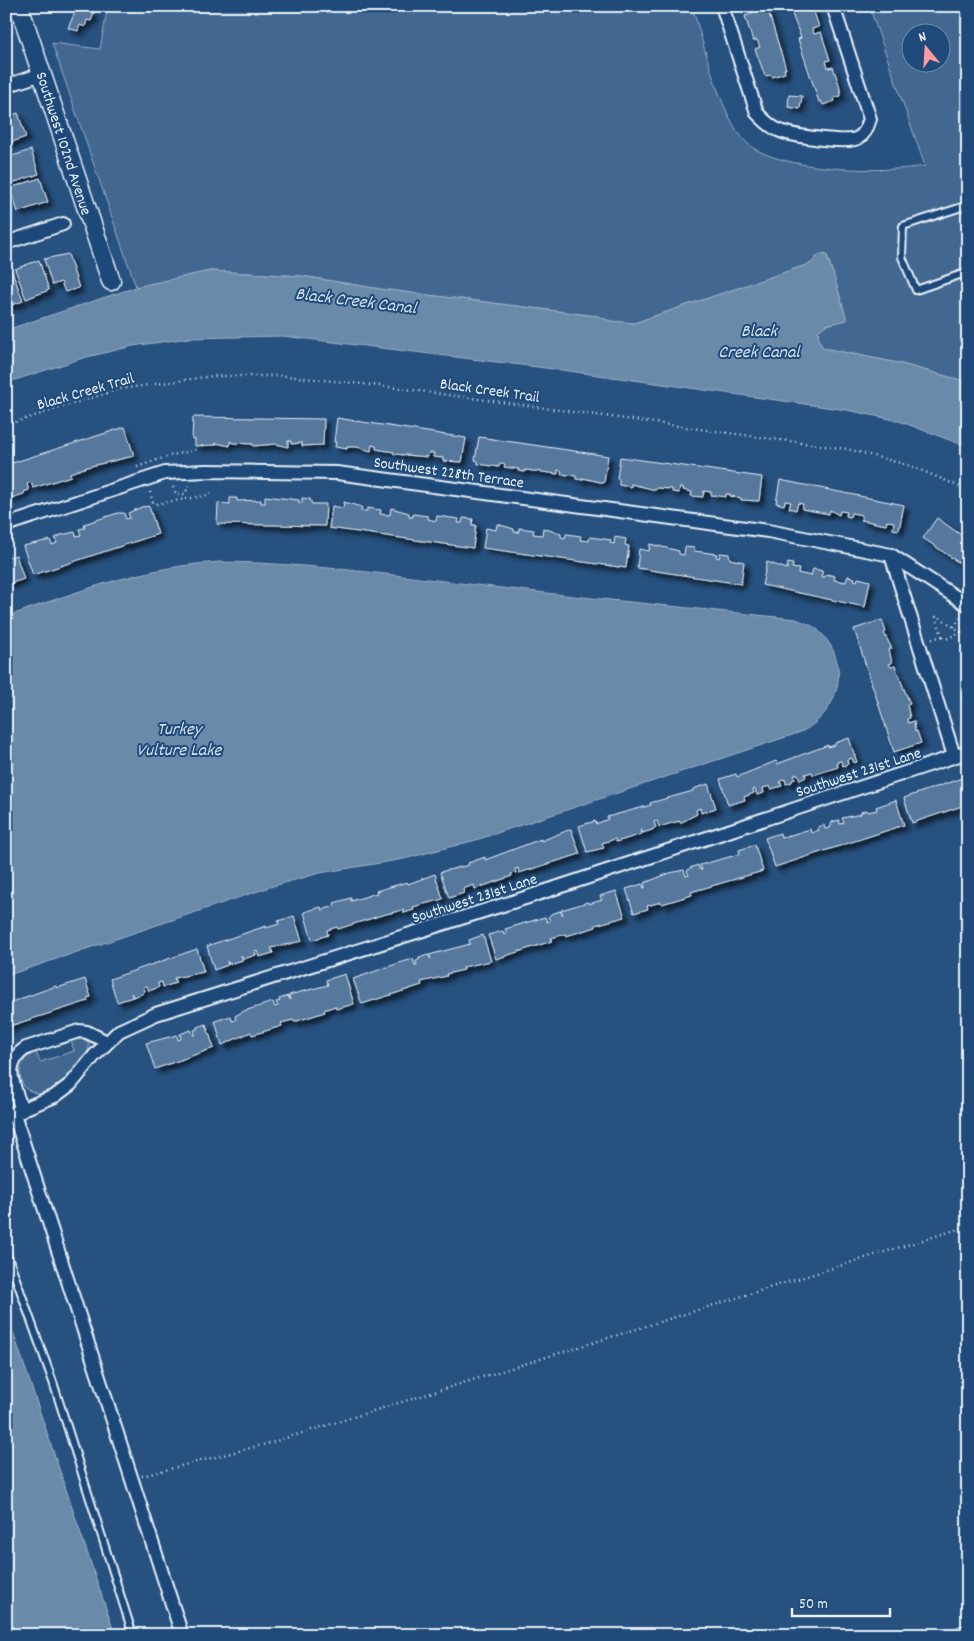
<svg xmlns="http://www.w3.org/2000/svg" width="974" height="1641" viewBox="0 0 974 1641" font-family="Dekko,sans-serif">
<defs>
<filter id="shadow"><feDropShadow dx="4.5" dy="4.5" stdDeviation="2.5" flood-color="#0009"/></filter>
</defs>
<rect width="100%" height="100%" fill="#27517f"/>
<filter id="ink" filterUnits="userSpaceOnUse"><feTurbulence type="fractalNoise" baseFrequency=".02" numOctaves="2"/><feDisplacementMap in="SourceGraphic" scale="10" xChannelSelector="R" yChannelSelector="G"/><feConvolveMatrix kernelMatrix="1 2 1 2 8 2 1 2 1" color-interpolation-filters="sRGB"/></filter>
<g filter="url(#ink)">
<!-- green -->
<g fill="#436891" stroke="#96acc4" fill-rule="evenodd">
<path d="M108,6H692C704,44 720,117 747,143C778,172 885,173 925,166L869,6H968V382L898,363L823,348L819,341L818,331L825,325L847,320L827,255H818L812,263L634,323L610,321L597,316L380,289L302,276L210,271L136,287L52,43L100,49ZM912,32H942V62H912Z"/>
<path d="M83,1039L89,1043C92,1059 55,1090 40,1095L26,1089C15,1074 19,1059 36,1052L40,1062L74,1051L71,1040Z"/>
</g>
<!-- water -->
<g fill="#6b8aaa" stroke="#9db3c9">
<path d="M825,253L833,273L847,320L826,325L818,331L819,341L823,348L898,363L968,382V447L899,421L847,410L562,370L283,336L189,338L133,346L83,358L6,383V330L136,287L210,271L302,276L380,289L597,316L610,321L634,323L812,263L818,255Z"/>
<path d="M220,562C317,563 414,578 510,589C605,600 701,609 796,619C806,623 815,626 822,634C849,663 841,704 811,726C803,732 793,735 783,738L476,840L404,859L320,873L273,886L6,976V617C75,592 146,566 220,562Z"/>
<path d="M6,1311L115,1635H6Z"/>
</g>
<!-- building -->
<g fill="#57789d" stroke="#e8f1f8" filter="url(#shadow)">
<path d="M69,6H88L87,10L94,13L91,21L87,20L85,27L80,25L78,31L68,28L76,10Z"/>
<path d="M743,6L767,7L786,69H784L785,73L772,77L771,75L765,76L755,49L760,47L757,40L753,41L745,16L752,14L750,7L744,9Z"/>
<path d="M789,6H812L819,27L812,29L814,34L821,32L830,60L826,61L828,68L833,67L839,84L841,96L834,98L835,101L823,105L821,101L819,102L798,39L801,38Z"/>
<path d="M789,95L802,96L800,109L788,107Z"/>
<path d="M18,113L26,137L6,144V117Z"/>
<path d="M31,150L39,174L9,184L6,176V158Z"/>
<path d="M40,178L48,202L18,212L10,188Z"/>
<path d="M68,254L79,288L65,292L61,282L52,285L44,259Z"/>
<path d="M39,260L49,290L26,299L15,269Z"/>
<path d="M12,271L23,301L6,307V273Z"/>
<path d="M193,417L324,419L323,445L302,446V443L291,444V441H288V447L276,444L253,446V444L233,443L230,441V446L216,443V445L195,446V439H192Z"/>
<path d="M337,418L466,438L462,462L443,461V458L433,457L434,453H429L428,457L394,454V452L376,449V446L372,445L371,451L357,447H347V449L335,447L336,442H334Z"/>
<path d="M125,427L134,456L87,467L70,473L71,476L33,488L31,482L27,484L29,490L24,492V494L8,499L6,465Z"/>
<path d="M479,437L608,456L604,483L583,478V480L576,479V476L561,474L562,471L558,470V474L525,470V472L518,471L519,469L504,467L505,464L500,463L499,467L478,464V461L475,460Z"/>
<path d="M620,457L762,477L759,501L741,500V498L730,496V494H726V497L711,495V492L704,491L703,497L691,496L692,492L683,490L684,488L680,487L679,493L672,492V489L656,488V490L631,484V487L619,485V479H617Z"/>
<path d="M780,480L904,505L899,530L893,529L894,522L887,521L886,525L861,520L862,515L851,513L850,517L846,516L847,512L840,511L839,515L830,510L829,514L802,509L803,504L798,503L796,510L789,508L791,502L785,501L784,505L776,503Z"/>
<path d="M265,496L299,500V503H302V498L310,499L312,504H326L325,526L217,524L218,503L230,504V498H237V501L261,500V503H265Z"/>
<path d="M344,502L362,507L361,511H367V508L381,510L380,514L390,515L391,508L409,513V517H413V514L428,516V519L436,521L437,516L459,519L458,523H462L463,518L473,519L472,525H476L473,548L329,528L332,506L343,508Z"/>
<path d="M144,506V507L149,506L158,534L33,575L23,546L50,540L52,545L57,543L55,538L61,535L75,532L76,536L81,535L79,529L85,528L84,524L118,513H124L126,519L130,518L128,513Z"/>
<path d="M937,518L968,540V569L923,538Z"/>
<path d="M497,524L514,529V532H519V528L534,530L533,534L542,535L543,528L561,534V537L565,538L566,534L581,536L580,540L589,541L590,537L611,540L610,543L614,544L615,537L626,539L625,545L629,546L626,568L483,548L486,528L496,530Z"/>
<path d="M650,544L679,551V554L684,555L685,547L695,548L694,551L717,554L716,557L719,558L720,553L729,554L730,559L744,562L741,584L637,568L639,549L649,551Z"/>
<path d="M8,553L10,557L16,555L24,579L6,585V554Z"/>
<path d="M767,562L787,569L788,563L793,564L792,568L799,569L798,573L811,576L813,569L823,571L821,577H825L826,574L835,576L834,580L846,582L848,576L855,578L854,580L857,581L858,578L870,581L865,607L762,585Z"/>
<path d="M882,620L886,632L884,633L892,649H889L892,663L889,664L891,667L895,666L910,704L907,705L910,718L907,719L908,723L914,721L915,732L917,731L921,743L894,752L854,629Z"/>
<path d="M968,695V716L961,697Z"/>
<path d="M849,738L857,762L854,763L852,758L847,760L848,764L843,766L841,761L837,762L838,767L813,775L812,772L805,774L806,777L800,780L798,774L794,775L795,779L792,780V782L786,784L785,779L780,781L782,786L771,789L770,786L763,788L764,793L757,795L755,789L753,790L754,793L744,797L745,800L728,805L720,779L736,774L737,777L776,761L777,764L828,745V747L835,745V743Z"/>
<path d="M968,776V804L912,823L904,798Z"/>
<path d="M708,784L716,808L701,813L700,808L696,810L697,814L680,823V821L672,823L659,827L657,821L654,822L656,827L652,830L643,833L641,829L642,834L616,842L615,839L602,843L604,848L587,852L579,826L595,821L596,824L608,819L607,817L651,805L650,803L693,791V789Z"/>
<path d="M896,800L904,825L775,867L765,838L780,833L781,838L810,829L811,833L819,830L818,827L824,825L825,829L830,828L832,822L839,820L840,824L844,823L842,818L861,814V812L867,810L868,812L877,810L876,807Z"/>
<path d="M571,829L580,854L519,873L518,868L515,869L516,873L511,874L512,876L475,889L474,885L463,889L464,893L449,898L440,872L469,865L468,863L485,857V860L541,839V841Z"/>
<path d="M755,845L763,871L691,892L692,895L662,904L661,902L647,906L648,909L634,913L626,889L642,884L644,888H645L644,883L670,873L684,870L686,876L689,875L687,871L690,868L698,865L700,870H702L700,865L740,854L739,850Z"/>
<path d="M435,874L443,899L413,907L414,910L404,913L403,910L382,915L338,929L337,927L327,930L328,935L312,940L304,912L321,907L322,910L335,906L334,903L351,898V901L377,893L376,891L407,882L408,884Z"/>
<path d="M616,891L625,917L595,925L596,927L566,936V934L551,938L552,941L496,959L488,935L503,931L504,935L507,934L505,929L545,917L547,922L550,921L548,917L551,914L560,911L563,915L561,910L588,902L589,904L602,900L600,896Z"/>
<path d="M294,916L302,941L271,948L273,953L259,957L257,951L255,952L256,955L244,959L241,955L243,960L229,964L227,961L228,965L214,970L207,946L266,926V928L279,924L278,921Z"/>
<path d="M483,935L491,961L463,967L464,970L446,974L447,976L421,982L422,985L362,1004L353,979L399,963L413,959L415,965H417L416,961L420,959L419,958L428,955L431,959L429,955L470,944L469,940Z"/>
<path d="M197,949L204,972L174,978L176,983L163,987L162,982L158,983L159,987L149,991L147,986L144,987L145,991L142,994L133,997L131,993L133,997L117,1002L110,979Z"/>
<path d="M345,974L354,1004L336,1009L335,1006L324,1010L325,1012L294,1022L293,1020L281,1023L282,1026L252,1035L251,1032L222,1045L215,1021L231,1016L232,1021L236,1020L235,1016L244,1011L273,1002L275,1007L278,1006L276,1002L280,1001L279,999L288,996L290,1000L289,995L328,985L326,980Z"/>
<path d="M85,979L91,997L87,998L88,1001L13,1025L6,1030V1004L56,986L57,988Z"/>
<path d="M206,1024L214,1048L155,1069L146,1043L177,1035L178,1040L181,1039L180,1034L191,1030L193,1035H195L194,1030L197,1029V1027Z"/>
</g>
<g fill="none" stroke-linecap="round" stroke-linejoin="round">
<!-- lane casing -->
<g stroke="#e8f1f8" stroke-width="10">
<g id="lane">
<path d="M968,205L903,226L902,257L916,290L968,272"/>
<path d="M6,1251L53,1382L133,1635"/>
</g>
</g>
<!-- street casing -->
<g stroke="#e8f1f8" stroke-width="16">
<g id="street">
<path d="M722,6L757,113C763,119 769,126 778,130C790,136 847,144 858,138C866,133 867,127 870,119L833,6"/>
<path d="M6,86L42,74"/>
<path d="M6,243L63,224"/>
<path d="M6,525L165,473L206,471L337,473L768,531L891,555L968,605"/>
<path d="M891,555L954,756"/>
<path d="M22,1111C15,1086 0,1065 26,1048L79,1031L87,1032L107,1042"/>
<path d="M14,1114L182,1635"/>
<path d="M6,1116L55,1096L71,1084L94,1056L119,1031L156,1014L525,898L968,752"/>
<path d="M956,1635L968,1631"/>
</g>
</g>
<!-- secondary casing -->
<g stroke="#e8f1f8" stroke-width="21">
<path id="secondary" d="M19,6L111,281"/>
</g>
<!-- path -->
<g stroke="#e8f1f8" stroke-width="2.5" stroke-dasharray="1 4" stroke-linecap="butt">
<path d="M6,425L120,389L213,376H286L390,387L847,449L911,466L968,490"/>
<path d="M137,467L172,455L196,450"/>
<path d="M173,487L176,494H185L189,485"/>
<path d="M150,492L153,503L156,504L204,496L215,492"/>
<path d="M954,627L960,618"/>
<path d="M932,639L942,636L936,617L938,616L961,632L946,639L942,636"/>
<path d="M142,1476L270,1443L968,1226"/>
</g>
<!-- lane -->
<use href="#lane" stroke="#1f4a7a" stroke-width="6"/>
<!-- street -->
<use href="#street" stroke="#1f4a7a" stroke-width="12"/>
<!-- secondary -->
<use href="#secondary" stroke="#1f4a7a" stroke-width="18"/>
</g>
</g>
<g text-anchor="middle" stroke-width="4" stroke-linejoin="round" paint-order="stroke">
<!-- street labels -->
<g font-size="16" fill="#e8f1f8" stroke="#1f4a7a">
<text transform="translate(65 143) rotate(72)" y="6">Southwest 102nd Avenue</text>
<text transform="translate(490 389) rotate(8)" y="6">Black Creek Trail</text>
<text transform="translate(85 390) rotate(-16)" y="6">Black Creek Trail</text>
<text transform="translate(449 471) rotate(8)" y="6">Southwest 228th Terrace</text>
<text transform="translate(858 771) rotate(-18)" y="6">Southwest 231st Lane</text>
<text transform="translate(474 897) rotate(-18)" y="6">Southwest 231st Lane</text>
</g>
<!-- water labels -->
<g font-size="18" font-style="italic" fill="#d5e2ec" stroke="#1f4a7a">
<text transform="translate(356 300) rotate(7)" y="6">Black Creek Canal</text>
<text x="759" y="336">Black<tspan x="759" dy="21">Creek Canal</tspan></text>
<text x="179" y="734">Turkey<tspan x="179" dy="21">Vulture Lake</tspan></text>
</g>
</g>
<!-- margin -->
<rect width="974" height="1641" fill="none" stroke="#1f4a7a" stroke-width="25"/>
<rect x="12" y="12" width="949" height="1616" fill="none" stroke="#e8f1f8" stroke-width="2" filter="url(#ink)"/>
<!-- north arrow -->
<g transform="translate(926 48) rotate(342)"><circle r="24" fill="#1f4a7a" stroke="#6f8dac"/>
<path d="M0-4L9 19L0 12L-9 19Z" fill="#ff9aa2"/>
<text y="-8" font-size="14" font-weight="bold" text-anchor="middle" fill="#e8f1f8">N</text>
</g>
<!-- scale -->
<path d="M792 1608v8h98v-8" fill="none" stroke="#e8f1f8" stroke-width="2.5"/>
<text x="799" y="1608" font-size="15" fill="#e8f1f8" stroke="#1f4a7a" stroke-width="4" paint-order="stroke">50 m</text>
</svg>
